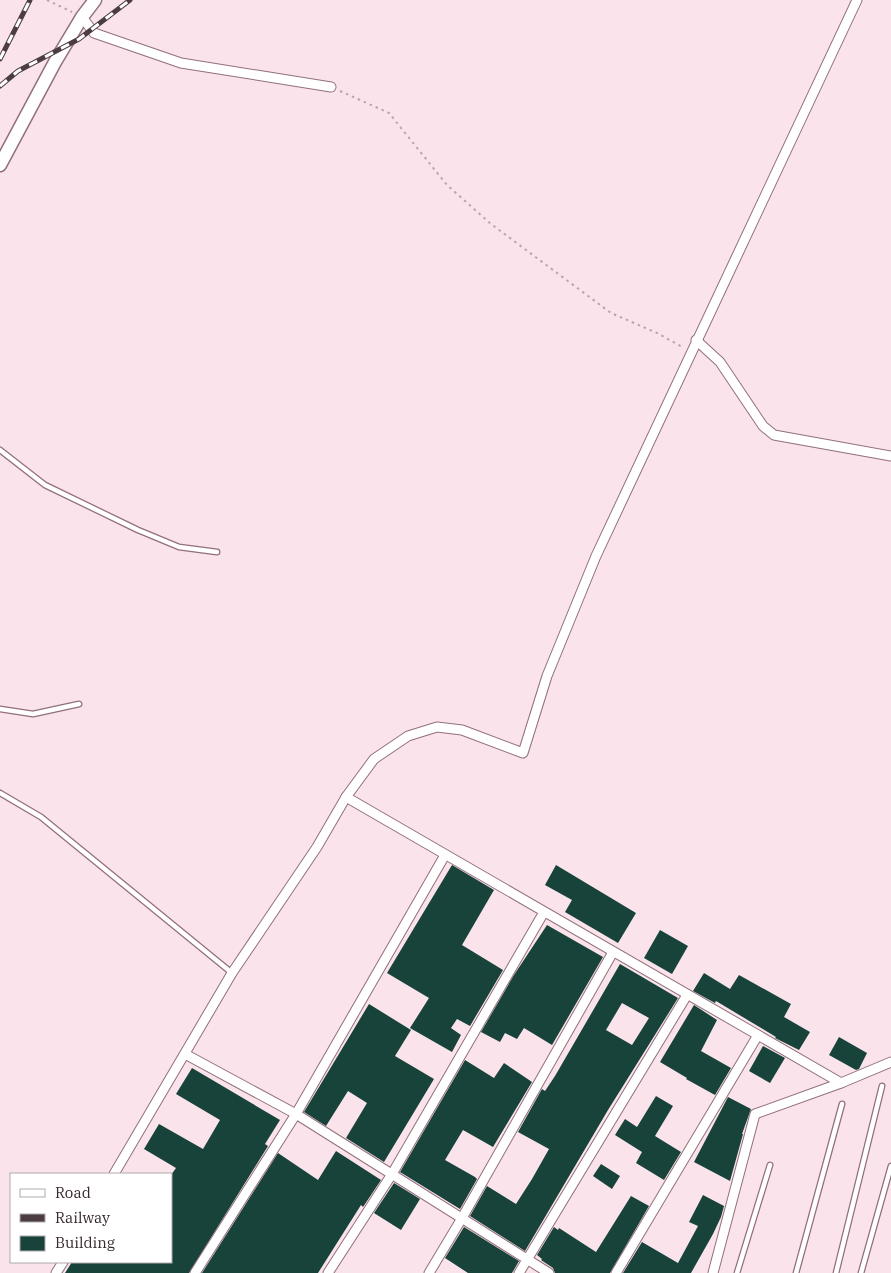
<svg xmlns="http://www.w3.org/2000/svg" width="891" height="1273" viewBox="0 0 891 1273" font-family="'IBM Plex Serif',serif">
<rect width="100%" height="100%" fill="#fae3ea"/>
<!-- building -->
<g fill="#17433b" fill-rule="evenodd">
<path d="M452,865L494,890L462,945L503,970L470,1026L457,1019L451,1028L461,1035L452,1052L410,1028L429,998L387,973Z"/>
<path d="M556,865L636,913L618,943L565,912L572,900L545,885Z"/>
<path d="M547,925L603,957L552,1045L524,1028L517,1039L505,1033L500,1042L481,1032L514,975Z"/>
<path d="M660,930L688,946L672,974L644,958Z"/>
<path d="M620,964L678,998L608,1110L525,1251L470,1216L487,1186L516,1204L532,1179L549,1149L518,1132L542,1089L545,1091L555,1076ZM622,1003L649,1018L632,1045L606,1030Z"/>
<path d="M704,973L730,989L739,975L791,1004L784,1017L810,1032L799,1050L775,1038L776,1037L716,1001L715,1003L693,991Z"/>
<path d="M369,1004L411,1030L395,1056L434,1079L384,1162L346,1138L367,1103L348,1091L326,1126L304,1112Z"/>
<path d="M694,1005L717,1020L701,1051L731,1068L715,1095L686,1079L687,1078L660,1062Z"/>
<path d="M839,1037L867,1053L859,1069L856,1070L829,1055Z"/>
<path d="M763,1046L785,1058L770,1083L749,1071Z"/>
<path d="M465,1060L494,1078L504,1063L532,1082L493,1147L463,1130L445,1160L475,1177L477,1179L460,1209L400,1172Z"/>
<path d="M192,1068L280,1120L265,1144L268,1146L189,1273H65L72,1262H171V1175L176,1168L144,1149L159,1124L203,1149L220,1120L176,1094Z"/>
<path d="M656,1096L673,1106L655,1136L681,1152L664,1180L636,1163L642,1152L615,1135L625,1119L637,1127Z"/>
<path d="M728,1097L751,1109L742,1134H743L730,1181L694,1162Z"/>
<path d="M336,1151L381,1180L363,1207L361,1205L318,1273H202L278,1153L318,1180Z"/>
<path d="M601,1164L620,1176L612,1189L593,1176Z"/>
<path d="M394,1183L420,1199L401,1230L374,1213Z"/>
<path d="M703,1195L724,1206L721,1217L713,1234L691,1273H623L642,1242L678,1263L698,1226L689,1222Z"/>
<path d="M631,1196L649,1206L610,1273H555L553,1268L541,1260L542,1259L537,1255L554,1227L558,1230L559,1228L596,1252Z"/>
<path d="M464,1227L519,1261L512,1273H468L445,1258Z"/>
</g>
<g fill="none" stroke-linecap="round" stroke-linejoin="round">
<!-- lane casing -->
<g stroke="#926f7b" stroke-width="7">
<g id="lane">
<path d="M0,450L45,485L138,530L179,547L217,552"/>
<path d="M0,709L33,714L79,704"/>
<path d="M0,793L41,817L232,973"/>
<path d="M737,1273L770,1165"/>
<path d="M796,1273L842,1104"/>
<path d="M836,1273L882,1086"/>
<path d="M861,1273L891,1166"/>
</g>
</g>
<!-- street casing -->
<g stroke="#926f7b" stroke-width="11">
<g id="street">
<path d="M82,17L94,33L181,63L331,87"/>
<path d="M696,340L720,362L763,426L774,435L891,456"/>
<path d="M346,797L841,1083"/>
<path d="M185,1054L296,1114L549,1273"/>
<path d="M114,1174L232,973L317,847L346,797L374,759L408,736L437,727L462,730L523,753L547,676L596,556L857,0"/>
<path d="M56,1273L63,1262"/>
<path d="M195,1273L296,1114L445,855"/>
<path d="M328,1273L392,1174L544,912"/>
<path d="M429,1273L462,1218L613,952"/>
<path d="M519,1273L687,995"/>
<path d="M616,1273L758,1035"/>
<path d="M713,1273L755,1114L841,1083L891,1062"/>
</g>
</g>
<!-- secondary casing -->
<g stroke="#926f7b" stroke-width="15">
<path id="secondary" d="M0,165L55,62L82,17L95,0"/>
</g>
<!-- path -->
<g stroke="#b9a5ab" stroke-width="2" stroke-dasharray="2.5 4" stroke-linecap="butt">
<path d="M47,0L72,12"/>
<path d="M340,91L389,113L447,185L491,224L611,313L657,333L684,348"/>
</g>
<!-- lane -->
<use href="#lane" stroke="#fff" stroke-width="4.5"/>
<!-- street -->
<use href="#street" stroke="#fff" stroke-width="9"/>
<!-- secondary -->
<use href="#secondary" stroke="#fff" stroke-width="12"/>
<!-- rail casing -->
<g stroke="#4c3d42" stroke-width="5">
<g id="rail">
<path d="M0,59L30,0"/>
<path d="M0,86L18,71L79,39L130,0"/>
</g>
</g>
<!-- rail -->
<use href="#rail" stroke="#fff" stroke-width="3" stroke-dasharray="9" stroke-linecap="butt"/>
</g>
<!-- legend -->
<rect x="10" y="1173" width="162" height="90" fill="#ffffff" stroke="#afa9ab"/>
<rect x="20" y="1189" width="25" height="8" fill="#ffffff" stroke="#afa9ab"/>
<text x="55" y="1198" font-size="15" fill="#36282d">Road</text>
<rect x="20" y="1214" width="25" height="8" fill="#4c3d42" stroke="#afa9ab"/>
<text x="55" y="1223" font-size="15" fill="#36282d">Railway</text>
<rect x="20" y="1236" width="25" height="15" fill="#17433b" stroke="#afa9ab"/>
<text x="55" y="1248" font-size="15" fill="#36282d">Building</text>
</svg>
